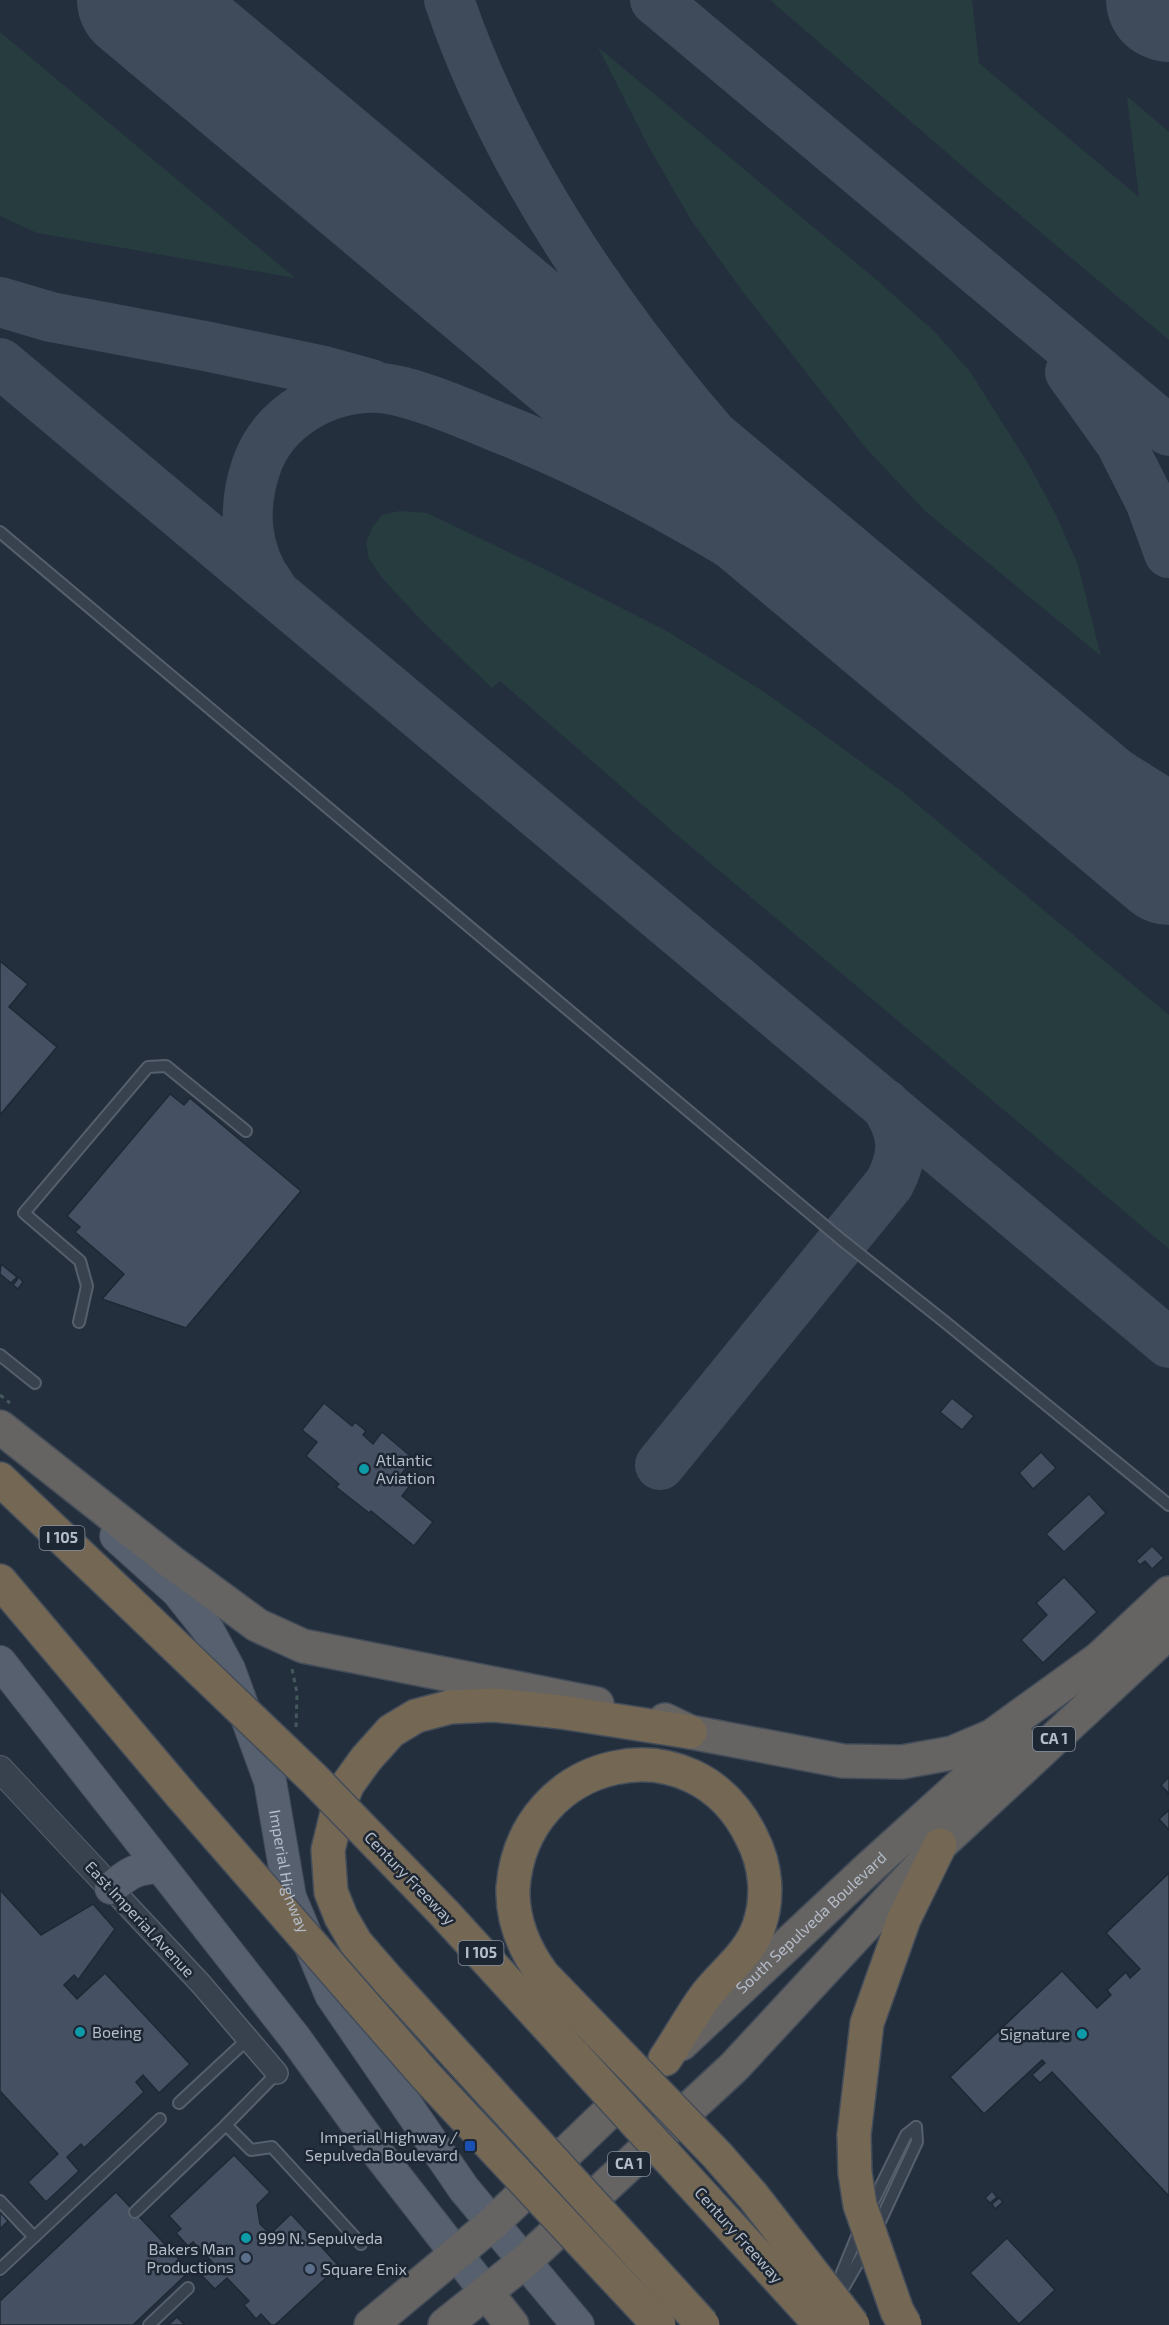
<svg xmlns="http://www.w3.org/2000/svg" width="1169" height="2325" viewBox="0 0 1169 2325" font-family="'Exo 2',sans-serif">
<rect width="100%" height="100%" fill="#242f3e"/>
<!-- green -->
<g fill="#263c3f">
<path d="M770,0H972L979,63L1139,197L1127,96L1169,132V340L982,183Z"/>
<path d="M0,32L295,278L37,233L0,216Z"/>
<path d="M598,47L879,282L935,332L971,373L1029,465L1056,515L1078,565L1101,656L925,511L865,447L743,292L691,220L646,142Z"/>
<path d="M400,511L427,513L540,567L667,631L766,693L900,790L1169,1015V1249L677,835L500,681L492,688L423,622L383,579L369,559L366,543L372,528L382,515Z"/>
</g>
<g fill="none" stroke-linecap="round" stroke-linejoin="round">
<!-- taxiway -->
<g stroke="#3f4a5a" stroke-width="50">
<path d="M186,0L304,124L462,272"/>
<path d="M449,0C528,233 712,454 892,618"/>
<path d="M655,0L1169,431"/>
<path d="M0,302L51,317L205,346L324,371L371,384"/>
<path d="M0,363L1169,1343"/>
<path d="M1070,372L1120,442L1150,501L1169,553"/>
<path d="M271,587C245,552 242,509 256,467C273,416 328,385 381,388C414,391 468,415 500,428C716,514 892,647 1075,786"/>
<path d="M1048,730L1169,806"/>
<path d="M660,1465L889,1184C905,1154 904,1133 885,1104"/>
</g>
<!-- runway -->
<g stroke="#3f4a5a" stroke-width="122">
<path d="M138,0L1169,864"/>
<path d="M1167,0L1169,1"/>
</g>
</g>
<!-- building -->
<g fill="#455162" stroke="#1f2835" stroke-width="1.5">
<path d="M0,961L28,984L9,1007L57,1047L0,1115Z"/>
<path d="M170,1094L184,1105L190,1098L301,1191L186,1328L102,1299L124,1274L75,1232L80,1227L67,1216Z"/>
<path d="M1,1264L17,1277L11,1283L0,1274Z"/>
<path d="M19,1277L23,1282L18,1289L13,1285Z"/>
<path d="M952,1398L974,1416L962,1430L940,1412Z"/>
<path d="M324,1403L352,1426L355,1422L366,1431L363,1435L373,1444L382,1432L414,1459L398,1478L409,1487L402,1496L433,1522L414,1546L371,1511L369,1513L336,1487L339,1484L306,1456L317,1442L302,1430Z"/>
<path d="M1041,1452L1056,1468L1033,1489L1019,1473Z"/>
<path d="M1089,1494L1106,1513L1064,1552L1046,1534Z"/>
<path d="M1152,1546L1164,1558L1152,1569L1145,1561L1140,1565L1136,1561Z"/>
<path d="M1064,1577L1097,1612L1043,1663L1021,1640L1047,1615L1036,1603Z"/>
<path d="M1169,1777V1794L1161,1785Z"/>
<path d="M1169,1777V1794L1161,1785Z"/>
<path d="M1169,1810V1830L1159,1819Z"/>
<path d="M1169,1810V1830L1159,1819Z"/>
<path d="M1169,1873V2196L1052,2072L1040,2083L1032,2075L1045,2063L1042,2060L984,2114L950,2077L1062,1971L1097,2008L1111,1995L1107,1990L1126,1972L1130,1978L1140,1969L1106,1933Z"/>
<path d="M1169,1873V2196L1052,2072L1040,2083L1032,2075L1045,2063L1042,2060L984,2114L950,2077L1062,1971L1097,2008L1111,1995L1107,1990L1126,1972L1130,1978L1140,1969L1106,1933Z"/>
<path d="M0,1890L41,1935L93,1904L115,1929L78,1980L74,1975L64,1985L77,1999L105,1973L190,2064L159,2093L143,2075L136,2082L144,2092L84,2148L81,2144L67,2157L79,2171L46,2202L28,2182L58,2154L0,2091Z"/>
<path d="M234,2155L270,2192L257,2205L260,2224L270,2234L291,2214L339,2266L275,2325H271L261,2314L256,2319L244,2305L249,2301L227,2278L215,2289L202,2276L214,2264L193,2242L188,2246L176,2233L181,2229L169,2216Z"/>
<path d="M992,2191L997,2197L990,2203L985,2198Z"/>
<path d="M116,2192L190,2271L133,2325H0V2301Z"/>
<path d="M999,2198L1003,2202L995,2209L992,2204Z"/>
<path d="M0,2212L8,2221L0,2229Z"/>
<path d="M1007,2238L1055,2290L1019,2324L970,2273Z"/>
<path d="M177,2317L185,2325H168Z"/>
</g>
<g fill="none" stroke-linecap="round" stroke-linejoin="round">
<!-- service casing -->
<g stroke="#565f6c" stroke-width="14">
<g id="service">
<path d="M0,532L843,1241L945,1322L1169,1505"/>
<path d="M79,1322L87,1286L80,1261L24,1213L148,1067L166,1066L246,1131"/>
<path d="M0,1355L35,1383"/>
<path d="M179,2103L249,2038"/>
<path d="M226,2125L251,2150L272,2147L361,2244"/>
<path d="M0,2201L34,2237"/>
<path d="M869,2210L906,2135L916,2127"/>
<path d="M135,2212L226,2125L277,2073"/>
<path d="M877,2228L917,2142L916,2127"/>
<path d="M0,2269L160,2119"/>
<path d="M834,2292L860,2229"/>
<path d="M837,2299L867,2247"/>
<path d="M149,2325L188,2288"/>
</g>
</g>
<!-- minor casing -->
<g stroke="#565f6c" stroke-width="24">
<path id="minor" d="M111,1888L201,1984L277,2073"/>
</g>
<!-- tertiary casing -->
<g stroke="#565f6c" stroke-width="28">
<path id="tertiary" d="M0,1769L111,1888"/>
</g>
<!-- primary casing -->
<g stroke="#414a57" stroke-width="34">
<g id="primary">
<path id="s1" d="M116,1536L177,1591L208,1630L229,1669L270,1781L290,1897L331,1995L464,2189L578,2325"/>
<path d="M0,1662L295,2038L380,2156L486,2292"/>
<path d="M111,1888C129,1873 136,1868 159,1867"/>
</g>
</g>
<!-- trunk casing -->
<g stroke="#434c59" stroke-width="36">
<g id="trunk">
<path d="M0,1427L170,1561L257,1625L303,1646L597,1704"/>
<path d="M1087,1670L1169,1593"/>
<path d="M665,1720L690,1732L843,1761L902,1762L952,1753L992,1736L1104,1655"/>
<path id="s2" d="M681,2044L869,1868L1016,1735"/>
<path d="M486,2292L512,2325"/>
<path d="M371,2325L493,2223L639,2083"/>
<path d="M445,2325L524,2262L734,2067L940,1845L1169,1632"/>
</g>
</g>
<!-- motorway casing -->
<g stroke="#434c59" stroke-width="36">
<g id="motorway">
<path d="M0,1479L124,1597"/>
<path d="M0,1581L182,1796"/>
<path d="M513,1888C523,1755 695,1717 752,1838C766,1865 769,1897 759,1926C749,1955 725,1971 707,1994C692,2014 679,2038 665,2059"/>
<path d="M389,1981L356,1943L341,1917L331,1892L328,1850L339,1805L348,1784L366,1759L391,1731L416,1716L450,1707L494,1705L561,1712L690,1732"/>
<path d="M854,2135L867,2023L904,1919L940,1845"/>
</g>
</g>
<!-- path -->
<g stroke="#44595c" stroke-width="3" stroke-dasharray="4.5 4.5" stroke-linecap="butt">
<path d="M0,1395L10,1403"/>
<path d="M292,1669L297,1693L296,1728"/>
</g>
<!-- service -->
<use href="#service" stroke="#38414e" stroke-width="10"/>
<!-- minor -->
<use href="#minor" stroke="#38414e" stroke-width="21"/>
<!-- tertiary -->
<use href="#tertiary" stroke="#38414e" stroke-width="26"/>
<!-- primary -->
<use href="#primary" stroke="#56606e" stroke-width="32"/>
<!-- trunk -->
<use href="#trunk" stroke="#656462" stroke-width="33"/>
<!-- motorway -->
<use href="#motorway" stroke="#746855" stroke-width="33"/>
<!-- motorway-bridge casing -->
<g stroke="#434c59" stroke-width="36" stroke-linecap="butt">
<g id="motorway-bridge">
<path d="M124,1597L314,1779L444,1913L821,2325"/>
<path d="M182,1796L426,2076L659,2325"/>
<path d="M513,1888C512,1920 524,1949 543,1975L717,2155L753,2196L853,2325"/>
<path d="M389,1981L703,2325"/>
<path d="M854,2135L855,2173L860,2205L897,2311L905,2325"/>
</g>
</g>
<!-- motorway-bridge -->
<use href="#motorway-bridge" stroke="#746855" stroke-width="33"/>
</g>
<!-- markers -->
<g fill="#0f9aa8" stroke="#1d2633" stroke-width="2">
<circle cx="364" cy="1469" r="6"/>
<circle cx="80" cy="2032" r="6"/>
<circle cx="1082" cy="2034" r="6"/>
<circle cx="246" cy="2238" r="6"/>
</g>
<rect fill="#1a4fb4" stroke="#1d2633" stroke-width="2" x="464" y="2140" width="12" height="12" rx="3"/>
<g fill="#5c6f8a" stroke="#1d2633" stroke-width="2">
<circle cx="246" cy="2258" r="6"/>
<circle cx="310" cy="2269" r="6"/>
</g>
<g text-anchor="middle" stroke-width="5" stroke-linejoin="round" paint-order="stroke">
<!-- shield labels -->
<g fill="#1d2633" stroke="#878f9c" stroke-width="1.5">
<rect x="39.5" y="1526" width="45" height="24" rx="4.5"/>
<rect x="1033" y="1727" width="42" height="24" rx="4.5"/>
<rect x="458.5" y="1941" width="45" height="24" rx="4.5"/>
<rect x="608" y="2152" width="42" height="24" rx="4.5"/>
</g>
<g font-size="15" font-weight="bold" fill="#b4bcc9">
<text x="62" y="1543">I 105</text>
<text x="1054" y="1744">CA 1</text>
<text x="481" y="1958">I 105</text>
<text x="629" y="2169">CA 1</text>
</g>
<!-- poi labels -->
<g font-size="16" fill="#b4bcc9" stroke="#1d2633" text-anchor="start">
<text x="376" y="1466">Atlantic<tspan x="376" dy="18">Aviation</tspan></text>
<text x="92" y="2038">Boeing</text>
<text x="1070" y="2040" text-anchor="end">Signature</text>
<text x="458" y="2143" text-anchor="end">Imperial Highway /<tspan x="458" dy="18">Sepulveda Boulevard</tspan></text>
<text x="258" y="2244">999 N. Sepulveda</text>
<text x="234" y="2255" text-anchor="end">Bakers Man<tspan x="234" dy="18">Productions</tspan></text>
<text x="322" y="2275">Square Enix</text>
</g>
<!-- street labels -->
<g font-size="16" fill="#b4bcc9" stroke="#1d2633">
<text dy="6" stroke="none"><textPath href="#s1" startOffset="388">Imperial Highway</textPath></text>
<text transform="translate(410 1878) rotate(46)" y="6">Century Freeway</text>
<text transform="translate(140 1919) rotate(47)" y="6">East Imperial Avenue</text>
<text dy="6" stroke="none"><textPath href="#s2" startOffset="178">South Sepulveda Boulevard</textPath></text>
<text transform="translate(739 2235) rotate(48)" y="6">Century Freeway</text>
</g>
</g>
</svg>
